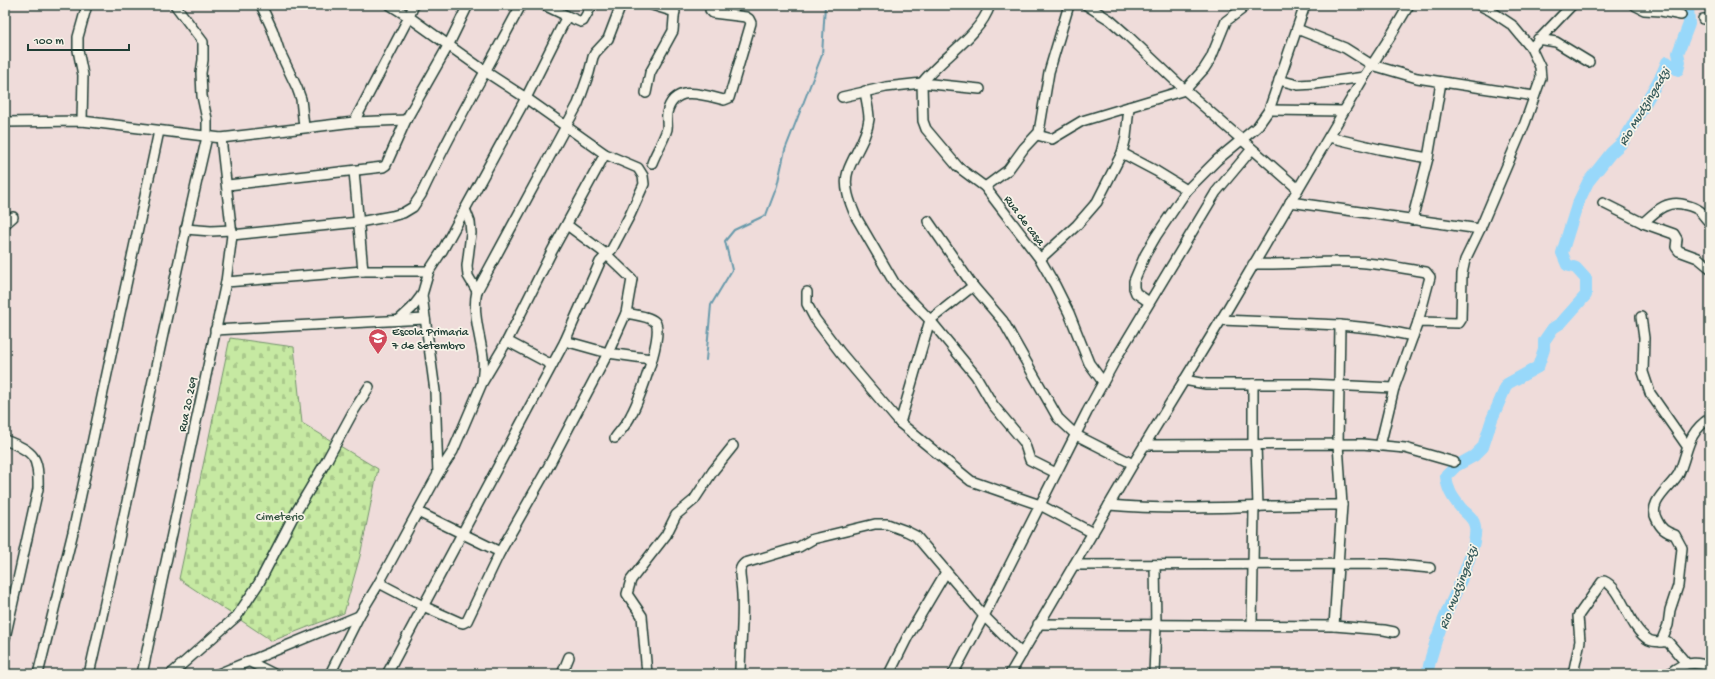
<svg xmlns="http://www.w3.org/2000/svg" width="1715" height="679" viewBox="0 0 1715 679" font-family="'Gochi Hand',sans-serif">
<defs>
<pattern id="cemetery-stones" width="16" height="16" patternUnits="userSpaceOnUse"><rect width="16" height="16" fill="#c6e9a2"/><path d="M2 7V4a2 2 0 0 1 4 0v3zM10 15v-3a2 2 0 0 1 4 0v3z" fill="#aac98c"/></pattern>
</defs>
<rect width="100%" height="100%" fill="#efdcda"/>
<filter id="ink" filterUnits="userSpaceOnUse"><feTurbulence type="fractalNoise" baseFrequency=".025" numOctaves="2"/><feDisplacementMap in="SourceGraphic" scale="8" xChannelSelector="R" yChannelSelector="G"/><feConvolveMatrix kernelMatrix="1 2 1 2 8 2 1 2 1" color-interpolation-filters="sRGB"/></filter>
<g filter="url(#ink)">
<!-- cemetery -->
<path fill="url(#cemetery-stones)" stroke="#72936b" d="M230,338L294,347L302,423L378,469L360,556L344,613L272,641L179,579Z"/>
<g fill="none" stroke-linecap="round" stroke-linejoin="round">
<!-- stream -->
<path stroke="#689aab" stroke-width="2" d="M706,360L711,305L732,270L725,241L734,230L766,215L777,186L785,150L822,55L825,5"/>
<!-- river -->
<path stroke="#98d8fa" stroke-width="12" d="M1427,674C1432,650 1440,627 1450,605C1458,588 1478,544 1475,527C1474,517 1466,514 1461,508C1452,497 1447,489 1446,476L1456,466L1474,456L1483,447L1492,419L1507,384L1538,367L1544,349V341L1553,328L1561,323L1586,295V279L1576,268L1567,265L1562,253L1577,205L1588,182L1611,153L1623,142L1661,76L1667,62L1678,70L1680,62L1678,53L1689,24L1688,5"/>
<!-- minor casing -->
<g stroke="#1f3d34" stroke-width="12">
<g id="minor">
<path d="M261,5L272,29L279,50L297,88L301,99L304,127"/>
<path d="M544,5L567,16"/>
<path d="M652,5L675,12"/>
<path d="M990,5C980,36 941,58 922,83L923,121L926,129L958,167L985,187L1040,259L1055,285L1069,313L1089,363L1103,382"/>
<path d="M1086,5L1110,20L1127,35L1185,90L1298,189"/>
<path d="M1634,5L1644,10L1661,11L1681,15"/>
<path d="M1703,19H1710"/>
<path d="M1297,29L1345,48L1372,65L1417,78L1534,96"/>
<path d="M1538,39L1556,42L1589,62"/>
<path d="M1531,48L1572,5"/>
<path d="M1279,80L1298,85L1315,84L1364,77"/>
<path d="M865,91C866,100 869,110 869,119C867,138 854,154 848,171C843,186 850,203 856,217L895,284L930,320L976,376L993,405L1024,442L1030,460L1056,473"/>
<path d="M646,93L650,73L673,31L675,5"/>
<path d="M842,97L886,87L922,83L980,89"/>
<path d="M1269,110L1343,111"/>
<path d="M82,121L83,75L78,50V37L87,5"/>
<path d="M5,122L82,121L221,138L354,122L406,120"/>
<path d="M354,122L409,17L390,5"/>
<path d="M1037,135L1052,139L1082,121L1185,90L1204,69L1211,58L1226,21L1241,10L1243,5"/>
<path d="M1329,137L1379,149L1428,158"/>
<path d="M1122,153L1156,171L1187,190"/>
<path d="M652,163C656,152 664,140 667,129C668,124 666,118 667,113C674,83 704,95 724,100L729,98L751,23L749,19L746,17L713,13L710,10L711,5"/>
<path d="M354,171L363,271"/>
<path d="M228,185L383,167L386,165L406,120L448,46L468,5"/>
<path d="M985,187L1008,170L1024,148L1039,132L1049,72L1069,5"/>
<path d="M1290,202L1480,229"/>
<path d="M1603,203L1643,223L1674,234L1677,239L1676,247L1679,251L1698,258L1710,268"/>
<path d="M465,209L470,222L471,233L467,266L468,276L477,291"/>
<path d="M1412,220L1428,158L1441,82"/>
<path d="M928,221L973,286L1003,321L1058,418L1076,435L1133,464"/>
<path d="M1643,223C1656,211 1667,199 1686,205C1690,206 1696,208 1700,211C1703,215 1706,219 1710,223"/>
<path d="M5,224L13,217"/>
<path d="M185,229L211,231L232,230"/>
<path d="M232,235L359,222L392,216L403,213L413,207L421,195C451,130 488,68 521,5"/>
<path d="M1040,259L1077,225L1097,202L1122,153L1126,137L1129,107"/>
<path d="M1253,264C1286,265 1317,261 1349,262C1375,262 1400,268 1426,272L1430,277L1418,322"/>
<path d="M226,282L363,271H429"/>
<path d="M807,292V304L815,319L840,352L900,423L971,481L1040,505L1093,533"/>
<path d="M1149,302L1136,293L1134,288V281L1145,255L1156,236L1187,190L1217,160L1257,127L1269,110L1305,5"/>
<path d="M1641,317L1644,338L1643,372L1650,393L1687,446"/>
<path d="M399,320L412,308L422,295"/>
<path d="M1221,320L1340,325L1379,329L1413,336L1418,322L1459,323L1461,320L1462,274L1465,260L1480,229L1525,123L1541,78L1540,67L1531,48L1512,25L1491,11L1479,5"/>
<path d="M215,330L425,319"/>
<path d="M507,341L552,365"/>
<path d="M565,341L608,353L651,359"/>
<path d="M1184,380L1206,384H1309L1394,388"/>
<path d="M482,382C483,374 484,365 483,357C480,335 472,312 477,291L578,104L589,73L593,57L595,53L608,39L621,5"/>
<path d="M900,423L930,320L973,286"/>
<path d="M615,438C620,431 627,424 631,415C638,402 665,333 655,322C649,316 634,315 626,313"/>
<path d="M5,440C35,452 39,457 38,489L5,638"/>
<path d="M1146,445L1362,444L1405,448L1454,462"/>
<path d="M1253,445V384"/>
<path d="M1256,445L1258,507"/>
<path d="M1380,446L1394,388L1413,336"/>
<path d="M438,474L435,391L422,295L429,271L442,251L526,98L567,16L581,22L583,21L592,5"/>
<path d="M1109,505C1187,512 1264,504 1342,505"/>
<path d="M418,512L500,552"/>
<path d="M1074,565L1387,564L1430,568"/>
<path d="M379,583L423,606L459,622L463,623L467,621L500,552L546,471L608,353L626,313L632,279L606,254L567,225"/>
<path d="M1038,624L1334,626L1384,630L1394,632"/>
<path d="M1252,624L1254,507"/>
<path d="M1334,626L1342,505L1338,444L1340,325"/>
<path d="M1661,642L1668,625L1670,610L1678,586L1682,548L1675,535C1666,532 1661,529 1657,520C1646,502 1672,487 1679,473C1689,450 1686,434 1710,418"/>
<path d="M248,661L274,674"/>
<path d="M38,674L73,532L159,131"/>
<path d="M89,674C130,495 165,316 207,137V119L202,96L201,73L203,60V42L175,5"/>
<path d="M142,674L226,282L232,235L221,138"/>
<path d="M171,674L237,616L259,583L292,519L327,460L353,412L369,387"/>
<path d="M218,674L359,616"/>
<path d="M330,674L359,616L379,583L438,474L453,451L482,383L507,341L552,251L605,154"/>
<path d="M387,674L565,341L600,262L612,249L630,215L644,184L643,176L638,168L605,154L526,98L486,72L409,17L414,5"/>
<path d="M562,674L569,657"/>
<path d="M647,674L642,616L627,594L631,580L666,535L676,515L694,500L713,471L733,446"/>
<path d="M740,674C740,643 745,613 741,583C740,575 738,568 745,563L799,547L813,539L875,524H887L906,531L916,536L984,616L1022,654"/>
<path d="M889,674L908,636L946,572"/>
<path d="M953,674L984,616L1087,412L1118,355L1216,192L1252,149"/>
<path d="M1010,674L1133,464L1221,320L1364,77L1390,37L1409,5"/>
<path d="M1154,674L1156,625L1155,565"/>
<path d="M1573,674L1580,641L1578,616L1602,582L1604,581C1622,588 1628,628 1649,640C1655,643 1662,641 1668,642L1686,663"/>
<path d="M1669,674C1681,663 1694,660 1710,667"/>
</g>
</g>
<!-- minor -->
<use href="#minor" stroke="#f7f3e8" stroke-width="9"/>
</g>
</g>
<!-- icons -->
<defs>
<g id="school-pin" transform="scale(1)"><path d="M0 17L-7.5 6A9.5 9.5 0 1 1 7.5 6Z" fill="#d1495b" stroke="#f7f3e8"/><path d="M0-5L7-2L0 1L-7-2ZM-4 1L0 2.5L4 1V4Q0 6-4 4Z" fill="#fff"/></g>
</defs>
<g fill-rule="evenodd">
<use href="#school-pin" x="378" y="338"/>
</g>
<g text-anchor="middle" stroke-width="3.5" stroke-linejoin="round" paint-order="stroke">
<!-- street labels -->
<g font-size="12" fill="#1f3d34" stroke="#f7f3e8">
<text transform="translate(1025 220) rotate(53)" y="4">Rua de casa</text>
<text transform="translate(187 404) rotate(-78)" y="4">Rua 20.269</text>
</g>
<!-- poi labels -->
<g font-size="12" fill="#1f3d34" stroke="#f7f3e8" text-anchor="start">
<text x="392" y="335">Escola Primaria<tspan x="392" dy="14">7 de Setembro</tspan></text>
</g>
<!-- park labels -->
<g font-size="12" fill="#385744" stroke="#f7f3e8">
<text x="280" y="520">Cimeterio</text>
</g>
<!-- water labels -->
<g font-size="13" font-style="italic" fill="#375c5c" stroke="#f7f3e8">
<text transform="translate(1643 106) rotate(-59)" y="5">Rio Mudzingadzi</text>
<text transform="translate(1457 587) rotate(-69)" y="5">Rio Mudzingadzi</text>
</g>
</g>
<!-- margin -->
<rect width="1715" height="679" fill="none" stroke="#f7f3e8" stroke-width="20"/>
<rect x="10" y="10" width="1695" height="659" fill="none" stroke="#1f3d34" stroke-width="1.5" filter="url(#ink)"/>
<!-- scale -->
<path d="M28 44v6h101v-6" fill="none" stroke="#1f3d34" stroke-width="2"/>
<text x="34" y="44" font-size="12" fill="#1f3d34" stroke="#f7f3e8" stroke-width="3" paint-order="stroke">100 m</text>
</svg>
